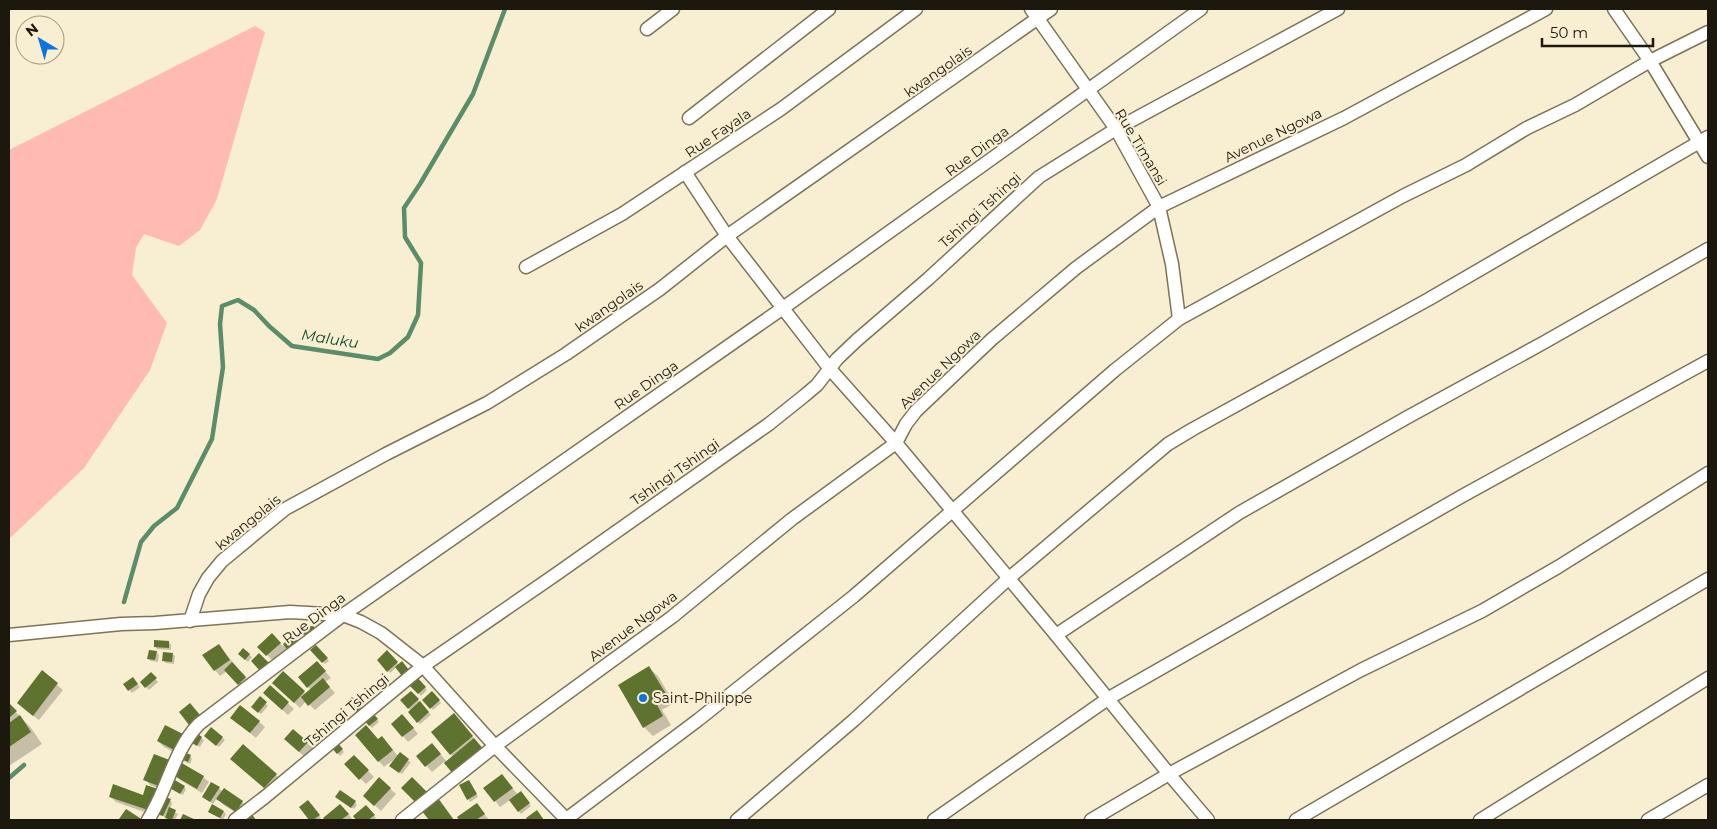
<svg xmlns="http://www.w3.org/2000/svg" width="1717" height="829" viewBox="0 0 1717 829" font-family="Montserrat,sans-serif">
<rect width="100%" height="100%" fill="#f8eed1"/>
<!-- green -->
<path fill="#febab3" d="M255,26L265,32L217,199L200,230L179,246L144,234L136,248L132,275L167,323L150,370L84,468L9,539V150Z"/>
<!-- shadow -->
<g fill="#0003">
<path d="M272,635L283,646L293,637L287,648L273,661L259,647Z"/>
<path d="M169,642L171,645V650L157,649L155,646Z"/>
<path d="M218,645L248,680L241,686L227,671L220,676L215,670Z"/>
<path d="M316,647L329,661L325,664L312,650Z"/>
<path d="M243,650L252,657L248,662L242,657Z"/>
<path d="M156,652L159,655L158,662L151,661L149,659Z"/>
<path d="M387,652L399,665L390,673L378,660Z"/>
<path d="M172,654L175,656L174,664L166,663L164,661Z"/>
<path d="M322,668L331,678L325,682L335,693L315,710L306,701L300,708L274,683L283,673L306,694L311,690L308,687Z"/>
<path d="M649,668L658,676L674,703L662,710L671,725L653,736L644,727Z"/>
<path d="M42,672L63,690L39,720L24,709Z"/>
<path d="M151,674L158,682L149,690L142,682Z"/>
<path d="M416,678L427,690L421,696L410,684Z"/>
<path d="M135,681L140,687L132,693L125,684Z"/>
<path d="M270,687L294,709L288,715L270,699Z"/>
<path d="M411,692L431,715L420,724L409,712L411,711L402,700Z"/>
<path d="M432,693L441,703L433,710L424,700Z"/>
<path d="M260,698L268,706L261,714L252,707Z"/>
<path d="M9,705L31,728L42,744L9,766Z"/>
<path d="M374,716L379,722L372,728L370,726Z"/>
<path d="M460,721L477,742L454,774L444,762L432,772L418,756L432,744L447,762L453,757L451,754Z"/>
<path d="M259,722L265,727L256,738L238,723Z"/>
<path d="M408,722L418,734L408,742L393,724Z"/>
<path d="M211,729L225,740L219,747L208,738Z"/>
<path d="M195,734L204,740L200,747L193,743Z"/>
<path d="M357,735L387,743L398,756L411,762L402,774L393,768L396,758L384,767Z"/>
<path d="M158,741L190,756L192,759L190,764L182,760L181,756L164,747Z"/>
<path d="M336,742L344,752L340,756L331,746Z"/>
<path d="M307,743L313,748L305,757L291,745Z"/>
<path d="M155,756L203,777L209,782L202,793L180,780L174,774L171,785L184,787L186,789L183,795L169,786L167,792L150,785L145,779Z"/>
<path d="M354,756L374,777L366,784L346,764Z"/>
<path d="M238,764L276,775L281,780L270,793Z"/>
<path d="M502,775L518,795H523L531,806L521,814L510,800L500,807L485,788Z"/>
<path d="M380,779L396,794L381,811L370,801Z"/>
<path d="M469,781L478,797L470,802L468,799Z"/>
<path d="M219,788L223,792L242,802L248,807L242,817L224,805L217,798L213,804L206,799Z"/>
<path d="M110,796H143L170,800L172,803L170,809L178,814L175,820H170L157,813L156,816L116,802Z"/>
<path d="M339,799L355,802L357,805L354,809Z"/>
<path d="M310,804L321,818L318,820H311L301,807Z"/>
<path d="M477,804L489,820H461L458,817Z"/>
<path d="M366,807L376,818L373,820H358L355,817Z"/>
<path d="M346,811L353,820H326L325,818Z"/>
<path d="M224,812L226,814L223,820L212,814Z"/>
</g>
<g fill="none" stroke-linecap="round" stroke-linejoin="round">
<!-- stream -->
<g stroke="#5a8d6a" stroke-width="4.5">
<path d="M124,602L141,542L154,526L177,508L212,439L223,367L220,324L222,306L238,300L254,310L269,326L292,346L378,359L390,353L408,337L418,315L421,263L405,237L404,208L420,184L473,94L505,9"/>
<path d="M9,778L24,765"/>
</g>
</g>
<!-- building -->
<g fill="#5e742e">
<path d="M314,626L315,633L302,635L301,627Z"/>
<path d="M272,633L281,643L266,656L257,647Z"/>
<path d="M293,636L299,643L289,652L283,644Z"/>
<path d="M154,640L169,641V648L154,647Z"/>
<path d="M219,644L230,660L214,671L202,655Z"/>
<path d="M316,645L328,658L322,663L310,650Z"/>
<path d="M243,648L250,654L245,660L238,654Z"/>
<path d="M149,650L157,651L155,660L147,659Z"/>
<path d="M387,650L398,662L387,672L377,660Z"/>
<path d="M163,652L173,653L172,662L162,661Z"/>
<path d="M259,653L269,663L260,671L251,661Z"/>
<path d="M317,661L326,671L307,688L298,677Z"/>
<path d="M402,661L409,670L402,676L395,667Z"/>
<path d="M232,662L246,677L238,685L224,670Z"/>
<path d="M649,666L666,694L655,701L663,716L643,728L618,685Z"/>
<path d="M42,670L58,683L33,716L17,703Z"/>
<path d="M283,671L305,691L294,703L272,683Z"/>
<path d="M151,672L157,678L145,688L140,682Z"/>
<path d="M416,676L426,687L418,694L408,684Z"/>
<path d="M133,677L138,684L128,691L123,684Z"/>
<path d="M323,678L330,687L308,706L301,697Z"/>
<path d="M270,685L289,702L282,710L263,693Z"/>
<path d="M411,691L419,699L408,709L400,700Z"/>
<path d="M432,691L440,700L430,709L422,700Z"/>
<path d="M260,696L267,702L258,713L251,707Z"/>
<path d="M352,697L362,707L356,713L346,702Z"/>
<path d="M420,701L429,712L417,723L408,712Z"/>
<path d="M9,703L17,711L9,718Z"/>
<path d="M190,703L200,715L189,725L179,712Z"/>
<path d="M240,705L260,721L250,733L230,718Z"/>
<path d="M372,712L378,719L369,726L363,719Z"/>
<path d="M454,713L473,736L450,755L431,732Z"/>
<path d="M402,714L414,728L402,737L391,724Z"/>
<path d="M20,715L31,732L9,747V723Z"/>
<path d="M165,725L185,735L176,751L157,741Z"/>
<path d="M366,725L378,739L382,736L393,750L378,762L355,735Z"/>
<path d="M211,727L223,737L216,746L204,736Z"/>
<path d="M293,729L308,742L299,752L284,739Z"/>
<path d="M195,732L202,737L197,746L189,741Z"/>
<path d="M474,738L484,750L454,775L444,763Z"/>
<path d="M336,741L343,749L337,754L330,746Z"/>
<path d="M432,743L441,754L425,767L416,756Z"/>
<path d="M243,744L277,774L264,788L230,759Z"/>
<path d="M182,751L191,755L188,762L179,758Z"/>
<path d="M400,752L409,759L399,773L389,766Z"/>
<path d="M154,754L172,761L161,787L143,780Z"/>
<path d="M354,755L369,770L359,780L344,764Z"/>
<path d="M180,762L204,776L197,789L173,775Z"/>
<path d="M502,774L513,788L494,802L483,788Z"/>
<path d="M379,777L391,788L374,806L363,796Z"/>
<path d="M412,777L428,793L417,804L401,788Z"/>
<path d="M173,779L185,786L180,794L168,787Z"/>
<path d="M469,780L477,794L467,800L459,785Z"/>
<path d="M211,782L220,787L210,802L202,797Z"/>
<path d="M113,784L143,795L146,785L158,789L151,811L109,797Z"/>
<path d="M224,788L243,801L236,812L216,799Z"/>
<path d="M340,790L356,801L351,808L335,797Z"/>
<path d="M521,791L530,803L518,812L509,800Z"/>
<path d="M165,797L171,799L163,816L157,814Z"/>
<path d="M438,798L454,820H429L421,810Z"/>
<path d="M308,800L320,815L313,820H309L299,807Z"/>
<path d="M477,803L485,814L476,820H459L457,817Z"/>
<path d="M212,804L224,811L220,818L208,812Z"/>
<path d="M340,804L349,814L341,820H325L323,818Z"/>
<path d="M366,805L375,815L368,820H356L353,816Z"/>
<path d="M169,807L176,810L172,820L165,818Z"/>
<path d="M126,809L143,820H121L119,819Z"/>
<path d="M537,810L544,820H527L526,818Z"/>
<path d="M251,813L256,820H239Z"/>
<path d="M183,814L196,820H180Z"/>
</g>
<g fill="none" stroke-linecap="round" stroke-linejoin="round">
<!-- minor casing -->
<g stroke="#7c7359" stroke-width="15">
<g id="minor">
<path d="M1031,9L1116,129L1159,207L1172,264L1179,319"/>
<path d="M1614,9L1650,61L1708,157"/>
<path d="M647,29L673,9"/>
<path d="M689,118L829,9"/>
<path d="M685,172L727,236L830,369L896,443L1056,635L1169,774L1208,820"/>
<path d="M526,267L622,214L781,109L916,9"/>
<path d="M190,621L199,594L208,578L222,561L285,509L386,454L487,403L566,354L660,289L727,236L1051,9"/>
<path d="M9,635L121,624L155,623L290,612L343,615L361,622L381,633L423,666L495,746L567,820"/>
<path d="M1056,635L1239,513L1406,418L1543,343L1708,249"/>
<path d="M148,820C168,789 173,751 199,724L343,615L783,308L1201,9"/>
<path d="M235,820L265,797L423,666L555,575L769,424L804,396L817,385L837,359L857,340L928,279L1039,177L1116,129L1338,9"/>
<path d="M402,820L495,746L672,617L792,519L896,443L906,424L916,411L992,339L1076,268L1159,207L1344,118L1546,9"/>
<path d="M565,820L698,720L854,596L1115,370L1179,319L1403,196L1466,165L1527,128L1575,105L1650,61L1708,32"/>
<path d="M737,820L854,720L1008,579L1168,444L1193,429L1429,299L1708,137"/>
<path d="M934,820L1109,698L1464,495L1708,361"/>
<path d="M1091,820L1169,774L1361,670L1482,611L1558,567L1708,473"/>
<path d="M1296,820L1708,579"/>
<path d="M1480,820L1708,678"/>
<path d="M1648,820L1708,785"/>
</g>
</g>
<!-- minor -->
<use href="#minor" stroke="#fff" stroke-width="12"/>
</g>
<!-- markers -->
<circle fill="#0e74dc" stroke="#f8eed1" stroke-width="2" cx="643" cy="698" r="5"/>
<g text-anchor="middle" stroke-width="4" stroke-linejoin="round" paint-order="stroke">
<!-- street labels -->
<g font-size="14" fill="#1c180e" stroke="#f8eed1">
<text transform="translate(938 71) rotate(-35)" y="5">kwangolais</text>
<text transform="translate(718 133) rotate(-34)" y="5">Rue Fayala</text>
<text transform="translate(1273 135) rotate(-26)" y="5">Avenue Ngowa</text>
<text transform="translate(1141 147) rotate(59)" y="5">Rue Timansi</text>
<text transform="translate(977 151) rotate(-36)" y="5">Rue Dinga</text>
<text transform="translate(980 210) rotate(-42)" y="5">Tshingi Tshingi</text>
<text transform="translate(609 306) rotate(-35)" y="5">kwangolais</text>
<text transform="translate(940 369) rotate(-44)" y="5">Avenue Ngowa</text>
<text transform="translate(646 385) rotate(-35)" y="5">Rue Dinga</text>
<text transform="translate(675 472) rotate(-35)" y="5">Tshingi Tshingi</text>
<text transform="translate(248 522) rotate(-39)" y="5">kwangolais</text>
<text transform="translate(314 618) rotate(-37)" y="5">Rue Dinga</text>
<text transform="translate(633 626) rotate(-37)" y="5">Avenue Ngowa</text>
<text transform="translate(347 710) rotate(-40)" y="5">Tshingi Tshingi</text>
</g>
<!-- poi labels -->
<g font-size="14" fill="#1c180e" stroke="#f8eed1" text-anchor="start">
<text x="653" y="703">Saint-Philippe</text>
</g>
<!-- water labels -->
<g font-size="15" font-style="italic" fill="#104a2d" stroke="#f8eed1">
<text transform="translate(330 339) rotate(9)" y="5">Maluku</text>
</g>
</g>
<!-- border -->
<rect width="1717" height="829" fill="none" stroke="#1c180e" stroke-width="20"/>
<!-- north arrow -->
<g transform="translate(40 40) rotate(322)"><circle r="24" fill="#f8eed1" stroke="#a09883"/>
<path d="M0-4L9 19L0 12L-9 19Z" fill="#0e74dc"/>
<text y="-8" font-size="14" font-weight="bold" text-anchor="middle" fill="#1c180e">N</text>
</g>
<!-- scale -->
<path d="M1542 38v8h111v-8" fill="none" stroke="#1c180e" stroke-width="2.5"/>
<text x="1550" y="38" font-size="15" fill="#1c180e" stroke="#f8eed1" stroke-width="4" paint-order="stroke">50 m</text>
</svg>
